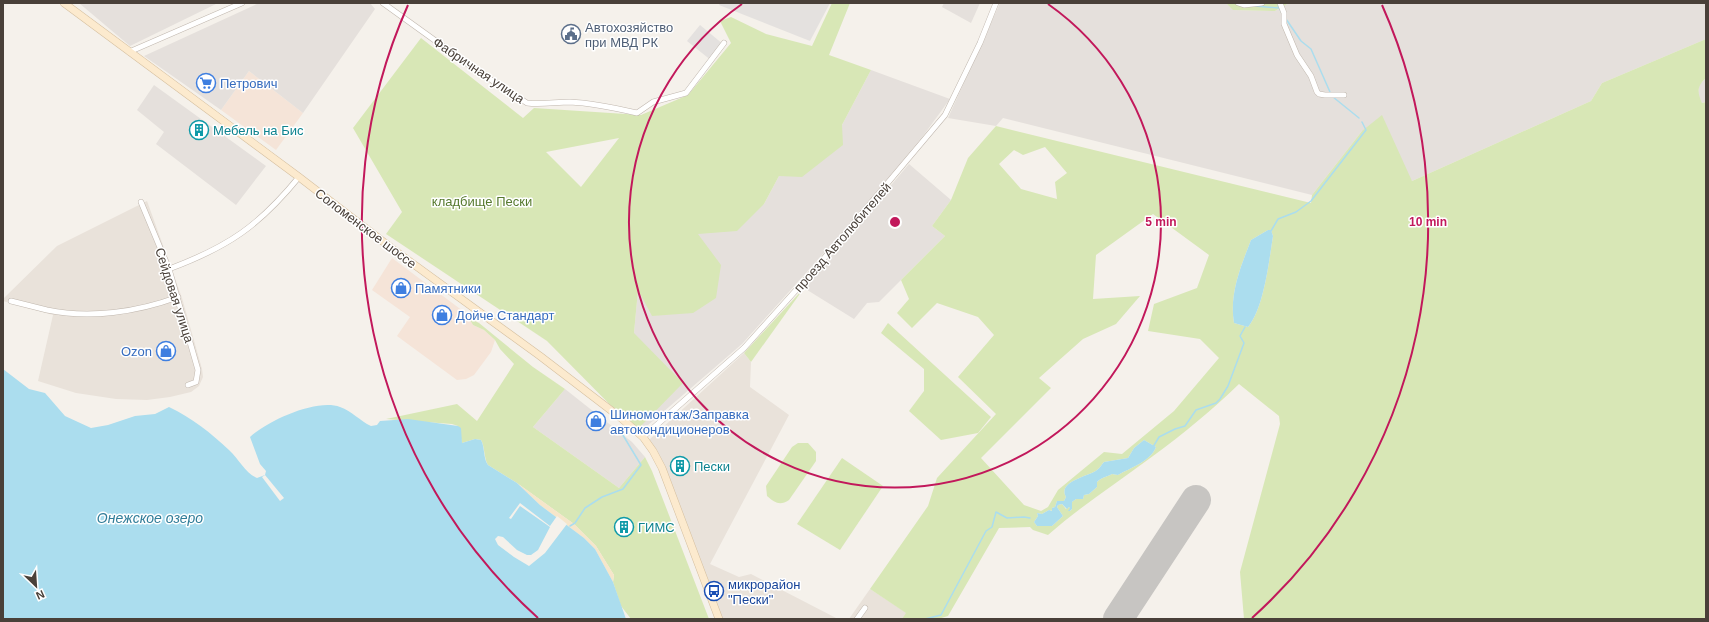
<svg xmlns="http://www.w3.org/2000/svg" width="1709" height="622" viewBox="0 0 1709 622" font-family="Helvetica,sans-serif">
<rect width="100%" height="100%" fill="#f5f1eb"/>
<!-- residential -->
<g fill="#e9e2da">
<path d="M147,201L182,298L202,369L203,377L199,386L191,392L170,397L147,400L116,399L76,393L38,381L53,315L3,301V299L57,246Z"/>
<path d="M744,353L751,362L750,387L789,415L710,564L739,577L751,574L838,619H721L649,440Z"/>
<path d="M870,589L907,613L902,619H849Z"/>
</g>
<!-- commercial -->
<g fill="#f5e4d8">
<path d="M249,71L303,113L276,150L221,110Z"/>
<path d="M392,258L479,323L470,319L473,325L484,330L495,340L491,352L474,375L466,379L457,380L397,336L410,317L372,290Z"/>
</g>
<!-- industrial -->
<g fill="#e5e0dc">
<path d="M79,3H218L130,46Z"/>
<path d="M259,3H370L375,9L303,113L249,71L221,110L144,56Z"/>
<path d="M944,3H980L971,23L942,7Z"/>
<path d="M1000,3H1226L1234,10L1275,11L1289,3H1706V39L1602,83L1591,101L1412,181L1362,131L1312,195L1003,118L996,126L948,118Z"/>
<path d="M871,70L950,99L923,136L850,224L742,344L640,432L636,431L634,333L638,289L698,234L764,204L779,176L842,125Z"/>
<path d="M1706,78V102L1702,103L1698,95L1699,85Z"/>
<path d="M154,85L266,166L236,205L156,144L164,132L137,110Z"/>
<path d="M909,164L951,200L932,226L945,236L879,302L867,303L854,319L804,288Z"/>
<path d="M565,389L632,442L645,457L619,488L533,427Z"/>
</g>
<!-- green -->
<g fill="#d8e7b6" fill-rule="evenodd">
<path d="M832,3H850L829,55L871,70L842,125L843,145L802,177L779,176L764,204L737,231L698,234L721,265L716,298L693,313L652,316L638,290L634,333L683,383L636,431L547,341L386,234L402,212L353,128L421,38L523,118L534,108L641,115L688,95L731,43L720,21L731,17L766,34L812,46ZM619,138L581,187L546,152Z"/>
<path d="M1226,3H1289L1275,11L1233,10Z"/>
<path d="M1706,39V78C1697,86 1697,92 1702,103L1706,102V619H1244L1240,572L1280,424L1279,416L1239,384C1212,410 1183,434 1153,456C1117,483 1082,505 1048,535L1033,530L1030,527L999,528L948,616L938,619H902L906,613L870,589L928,506L937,478L996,414L958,377L994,335L978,317L937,303L912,328L897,313L909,299L901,280L945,236L932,226L951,200L968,158L996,126L1311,203L1312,195L1362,131L1382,115L1412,181L1591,101L1602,83ZM1045,147L1067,173L1055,182L1057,199L1021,189L999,164L1014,150L1023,155ZM1153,214L1209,255L1197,288L1154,304L1148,331L1200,339L1219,358L1174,411L1122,454L1104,452L1058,490L1048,507L1041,511L1024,505L981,458L1051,388L1039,378L1083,339L1116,324L1140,296L1093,299L1096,255ZM1268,230H1271L1273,236C1269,261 1264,308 1248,327L1234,323C1229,294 1241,266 1251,240ZM1144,440L1156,447C1151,461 1130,468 1118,475L1112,474C1107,477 1102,477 1097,482V487L1089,494L1084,495L1083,499H1076L1072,502V509L1070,511H1069L1071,508L1069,507L1066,509L1062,504L1058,505L1057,507L1063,516L1052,526H1037L1034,522L1038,516L1037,513L1042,514L1049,510L1053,511L1052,508L1055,507L1057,501H1064L1066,497C1057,481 1090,476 1097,470C1100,468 1102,464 1104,462L1128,458L1134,448Z"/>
<path d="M804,288L751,362L744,353Z"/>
<path d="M469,318L479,323L533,367L565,389L533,427L619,488L645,457L652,471L709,619H631L621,606L613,582L614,575L596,546L574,524L517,483L488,465C484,459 485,447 481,440L475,439L462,443L458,426L452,424L386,419L457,404L477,421L514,364L500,349L495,340L484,330L473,325Z"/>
<path d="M888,323L991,417L978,433L941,440L909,411L924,391V369L881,333Z"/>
<path d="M798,443H808L816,452V461L789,500C780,506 775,503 767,496L766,486L792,447Z"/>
<path d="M842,458L883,486L840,550L797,524Z"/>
</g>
<!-- sand -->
<path fill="#f6e6ca" d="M517,483L574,524L596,546L614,575L613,582L595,549L584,538L540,505Z"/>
<!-- parking -->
<g fill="#e4e1df">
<path d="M720,3H830L810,41L719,5Z"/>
<path d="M700,25L724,45L712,61L687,41Z"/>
</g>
<!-- water -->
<g fill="#abddee">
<path d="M1268,230H1271L1273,236C1269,261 1264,308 1248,327L1234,323C1229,294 1241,266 1251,240Z"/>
<path d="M3,369L29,389L45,393L65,416L91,428L108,425L135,416L155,414L169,407C192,418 211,433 229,450C239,459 245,473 257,478L265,475L266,471L260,464L250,437C267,421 317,398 340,407C352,411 360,421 371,426L377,425L380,421L408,419L458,426L461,428L462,443L475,439L481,440C485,447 483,458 488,465L517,483L540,505L584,538L595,549L613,582L626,619H3Z"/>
<path d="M1144,440L1156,447C1151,461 1130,468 1118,475L1112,474C1107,477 1102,477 1097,482V487L1089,494L1084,495L1083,499H1076L1072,502V509L1070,511H1068L1070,508L1069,507L1067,509L1062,504L1058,505L1057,507L1063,516L1052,526H1037L1034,522L1038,516L1037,513L1042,514L1049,510L1052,511V508L1055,507L1057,501H1064L1066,497C1057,481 1090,476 1097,470C1100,468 1102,464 1104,462L1128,458L1134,448Z"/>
</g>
<!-- pier -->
<g fill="#f5f1eb">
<path d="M265,475L284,498L280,501L262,477Z"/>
<path d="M520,503L550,526L557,516L567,524L545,553L529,566L514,557L498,545L495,539L498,536L503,537L517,550L527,555H531L538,550L550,527L520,506L511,519L509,518Z"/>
</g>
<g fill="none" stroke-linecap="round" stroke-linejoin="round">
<!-- stream -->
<g stroke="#abddee" stroke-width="1.5">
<path d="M1255,6L1279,8"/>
<path d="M1278,6L1282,13"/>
<path d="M1286,19L1301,41L1311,49L1330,92"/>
<path d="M1333,97L1359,118"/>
<path d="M1271,231L1278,219L1296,212L1311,201L1366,130L1362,122"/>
<path d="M1153,447L1159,437L1175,429L1185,426L1196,410L1216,403L1220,399L1228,386L1244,343L1240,336L1245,327"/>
<path d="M570,526L575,523L585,508L602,497L623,489L641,465L618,427"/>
<path d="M925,619L941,615L986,531L992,527L996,512L1007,518L1024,517L1030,518"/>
</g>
<!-- runway -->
<path stroke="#c7c5c2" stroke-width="30" d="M1118,619L1196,500"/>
<!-- street casing -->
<g stroke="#c0b7ae" stroke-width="6">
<g id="street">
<path d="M383,3L476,70L527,103C541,105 556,102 570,102C593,103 615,108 637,113L653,102L686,93L724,43"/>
<path d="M1238,3L1244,5L1262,3"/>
<path d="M1280,3L1284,13V24L1297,55L1311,76L1317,92L1319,94L1325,95H1344"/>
<path d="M129,52L242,3"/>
<path d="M141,202L169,269L198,370L196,382L188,385"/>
<path d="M169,269C228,247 259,226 299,177"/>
<path d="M11,301C23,304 35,307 47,310C90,319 137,312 178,297"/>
<path d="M643,437L744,348L815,269L945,115L980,43L996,3"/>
<path d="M857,619L865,608"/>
</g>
</g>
<!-- secondary casing -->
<g stroke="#d5bf9f" stroke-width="8">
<path id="secondary" d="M64,3L299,177L394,250L540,356L621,418L643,437L653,451L662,468L719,619"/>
</g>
<!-- street -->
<use href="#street" stroke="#fff" stroke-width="5"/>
<!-- secondary -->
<use href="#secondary" stroke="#fceace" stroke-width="7"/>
</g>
<!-- distance rings -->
<g fill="none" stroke="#c2185b" stroke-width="2">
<path d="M1048 4A266 266 0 1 1 742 4"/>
<path d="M538 618A533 533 0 0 1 408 5M1382 5A533 533 0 0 1 1252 618"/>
</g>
<!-- icons -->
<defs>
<g id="civic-ring" transform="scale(1)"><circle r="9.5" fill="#fff" stroke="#5c6f8a" stroke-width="1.5"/><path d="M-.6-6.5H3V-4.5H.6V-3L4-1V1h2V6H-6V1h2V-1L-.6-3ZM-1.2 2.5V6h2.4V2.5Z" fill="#5c6f8a"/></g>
<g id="supermarket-ring" transform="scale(1)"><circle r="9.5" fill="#fff" stroke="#3f7fe0" stroke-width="1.5"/><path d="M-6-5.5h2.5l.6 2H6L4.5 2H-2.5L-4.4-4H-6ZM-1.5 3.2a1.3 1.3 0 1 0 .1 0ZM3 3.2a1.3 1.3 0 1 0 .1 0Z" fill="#3f7fe0"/></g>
<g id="building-ring" transform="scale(1)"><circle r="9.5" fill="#fff" stroke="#0f9aa8" stroke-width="1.5"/><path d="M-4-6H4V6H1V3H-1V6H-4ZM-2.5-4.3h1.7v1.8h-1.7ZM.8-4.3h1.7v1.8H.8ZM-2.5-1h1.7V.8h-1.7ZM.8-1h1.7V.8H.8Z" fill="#0f9aa8"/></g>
<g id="shop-ring" transform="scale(1)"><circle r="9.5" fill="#fff" stroke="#3f7fe0" stroke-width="1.5"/><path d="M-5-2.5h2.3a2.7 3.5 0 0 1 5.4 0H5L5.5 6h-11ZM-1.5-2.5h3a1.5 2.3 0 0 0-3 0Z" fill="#3f7fe0"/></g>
<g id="bus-ring" transform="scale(1)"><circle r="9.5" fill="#fff" stroke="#1a4fb4" stroke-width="1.5"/><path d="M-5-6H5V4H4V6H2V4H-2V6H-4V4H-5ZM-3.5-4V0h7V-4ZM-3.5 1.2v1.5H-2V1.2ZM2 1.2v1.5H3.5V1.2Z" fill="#1a4fb4"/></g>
</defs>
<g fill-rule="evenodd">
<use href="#civic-ring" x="571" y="34"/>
<use href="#supermarket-ring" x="206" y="83"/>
<use href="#building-ring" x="199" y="130"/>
<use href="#shop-ring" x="401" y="288"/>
<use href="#shop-ring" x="442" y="315"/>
<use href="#shop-ring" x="166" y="351"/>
<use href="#shop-ring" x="596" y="421"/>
<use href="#building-ring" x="680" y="466"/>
<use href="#building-ring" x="624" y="527"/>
<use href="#bus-ring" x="714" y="591"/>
</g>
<g text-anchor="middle" stroke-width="3" stroke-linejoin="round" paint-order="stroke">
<!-- service labels -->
<g font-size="13" fill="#4e5e75" stroke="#fff" text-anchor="start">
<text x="585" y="32">Автохозяйство<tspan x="585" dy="15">при МВД РК</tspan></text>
</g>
<!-- street labels -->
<g font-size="13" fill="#494039" stroke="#fff">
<text transform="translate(479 70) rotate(34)" y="5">Фабричная улица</text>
<text transform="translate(366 228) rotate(37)" y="5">Соломенское шоссе</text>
<text transform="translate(842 237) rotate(-49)" y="5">проезд Автолюбителей</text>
<text transform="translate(175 295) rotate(72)" y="5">Сейдовая улица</text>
</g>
<!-- shop labels -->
<g font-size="13" fill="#366cbe" stroke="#fff" text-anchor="start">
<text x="220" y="88">Петрович</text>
<text x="415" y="293">Памятники</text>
<text x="456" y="320">Дойче Стандарт</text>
<text x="152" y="356" text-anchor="end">Ozon</text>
<text x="610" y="419">Шиномонтаж/Заправка<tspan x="610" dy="15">автокондиционеров</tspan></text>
</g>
<!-- culture labels -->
<g font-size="13" fill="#0d838f" stroke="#fff" text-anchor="start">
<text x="213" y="135">Мебель на Бис</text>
<text x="694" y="471">Пески</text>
<text x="638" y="532">ГИМС</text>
</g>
<!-- park labels -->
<g font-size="13" fill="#56792e" stroke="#fff">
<text x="482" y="206">кладбище Пески</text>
</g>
<!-- transit labels -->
<g font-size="13" fill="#164399" stroke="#fff" text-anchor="start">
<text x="728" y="589">микрорайон<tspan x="728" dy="15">"Пески"</tspan></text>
</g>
<!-- water labels -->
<g font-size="14" font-style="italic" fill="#307d99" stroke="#fff">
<text x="150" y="523">Онежское озеро</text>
</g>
</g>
<circle cx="895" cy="222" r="6" fill="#c2185b" stroke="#fff" stroke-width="2"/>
<g font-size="12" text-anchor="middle" font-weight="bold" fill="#c2185b" stroke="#fff" stroke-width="3" stroke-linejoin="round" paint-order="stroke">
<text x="1161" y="226">5 min</text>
<text x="1428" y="226">10 min</text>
</g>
<!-- border -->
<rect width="1709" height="622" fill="none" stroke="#494039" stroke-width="8"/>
<!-- north arrow -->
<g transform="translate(36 586) rotate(155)" stroke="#ffffff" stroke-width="3" paint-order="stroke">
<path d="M0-3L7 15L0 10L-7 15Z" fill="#494039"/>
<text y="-6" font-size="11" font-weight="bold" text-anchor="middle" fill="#494039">N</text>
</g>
</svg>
